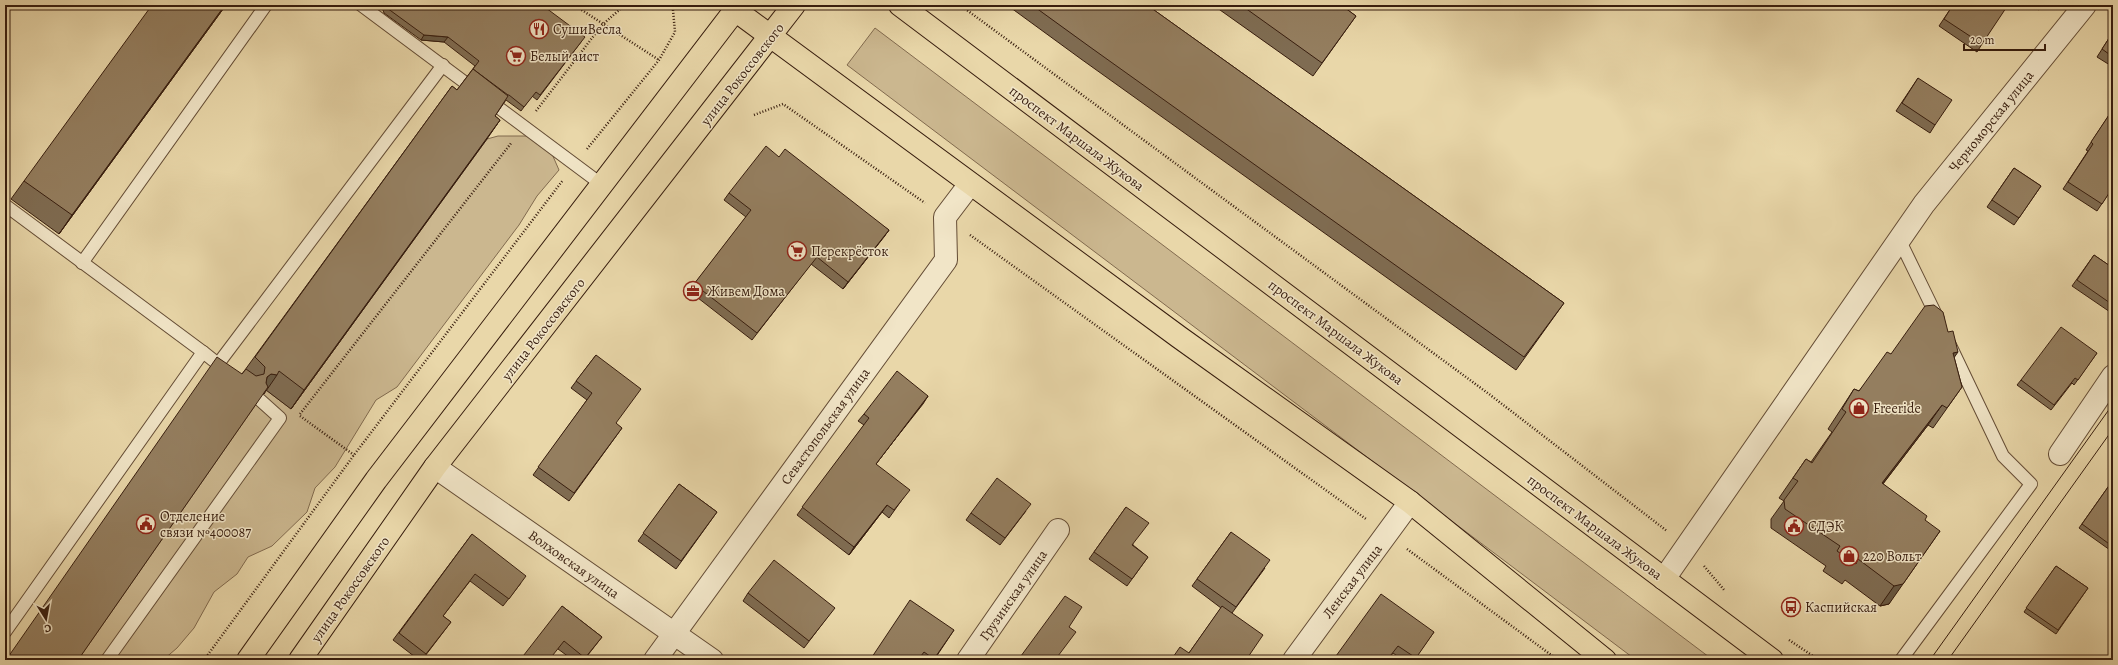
<svg xmlns="http://www.w3.org/2000/svg" width="2118" height="665" viewBox="0 0 2118 665" font-family="Alegreya,serif">
<rect width="100%" height="100%" fill="#e9d7a9"/>
<filter id="stains"><feTurbulence type="fractalNoise" baseFrequency=".005" numOctaves="4"/><feColorMatrix values="0 0 0 0 .2 0 0 0 0 .09 0 0 0 0 .02 0 0 0 .5 -.17"/></filter>
<radialGradient id="worn" r=".72"><stop offset=".6" stop-color="#630" stop-opacity="0"/><stop offset="1" stop-color="#630" stop-opacity=".3"/></radialGradient>
<!-- green -->
<g fill="#cbb78f" stroke="#816a4e">
<path d="M875,28L1713,660H1636L847,65Z"/>
<path d="M498,136H528L552,154L559,170L537,196L519,225L397,387L376,400L335,467L315,488L307,512L272,546L248,557L237,574L214,592L194,628L177,648L163,660H78L266,390L291,409L487,139Z"/>
</g>
<g fill="none" stroke-linecap="round" stroke-linejoin="round">
<!-- service casing -->
<g stroke="#644c35" stroke-width="14">
<g id="service">
<path d="M361,5L601,184"/>
<path d="M5,205L203,352"/>
<path d="M1899,239L1938,319"/>
<path d="M82,263L266,5"/>
<path d="M5,632L203,352L218,364L443,65"/>
<path d="M107,660L280,418L260,400"/>
<path d="M1901,660L2031,484L2003,456L1949,343"/>
</g>
</g>
<!-- minor casing -->
<g stroke="#644c35" stroke-width="24">
<g id="minor">
<path d="M2060,454L2113,376"/>
<path d="M435,467L712,660"/>
<path d="M1664,579L1924,204L2085,5"/>
<path d="M655,660L946,260L945,217L970,184"/>
<path d="M968,660L1058,530"/>
<path d="M1294,660L1410,502"/>
</g>
</g>
<!-- trunk casing -->
<g stroke="#371d0e" stroke-width="24">
<g id="trunk">
<path d="M900,5L1772,660"/>
<path d="M735,10L1179,337L1410,502L1605,660"/>
<path d="M248,660L376,480L739,5"/>
<path d="M300,660L435,467L794,5"/>
</g>
</g>
<!-- path -->
<g stroke="#371d0e" stroke-width="2.5" stroke-dasharray="1 2" stroke-linecap="butt">
<path d="M574,5L659,60"/>
<path d="M960,5L1489,394L1667,531"/>
<path d="M536,111L602,25L625,5"/>
<path d="M754,115L783,104L925,203"/>
<path d="M587,149L659,60L675,32L673,10L666,5"/>
<path d="M970,235L1366,519"/>
<path d="M300,414L512,142"/>
<path d="M300,416L354,455"/>
<path d="M1407,549L1558,660"/>
<path d="M1704,566L1725,591"/>
<path d="M1789,640L1819,660"/>
<path d="M204,660L354,455L563,180"/>
</g>
<!-- service -->
<use href="#service" stroke="#f1e5c7" stroke-width="12"/>
<!-- minor -->
<use href="#minor" stroke="#f1e5c7" stroke-width="22"/>
<!-- trunk -->
<use href="#trunk" stroke="#e9d7a9" stroke-width="22"/>
<!-- tram -->
<g stroke="#371d0e" stroke-width="1">
<path d="M1930,660L2113,404"/>
<path d="M1948,660L2113,429"/>
</g>
</g>
<!-- wall -->
<g fill="#7f6c52" stroke="#371d0e">
<path d="M226,5L59,234L11,199L24,181Z"/>
<path d="M381,5H542L581,42L537,100L532,96L521,111L506,100L495,116L500,120L291,409L266,390L242,374L452,86L457,90L475,66L444,42L421,40L384,13Z"/>
<path d="M1007,5H1147L1564,303L1516,370L1081,59Z"/>
<path d="M1213,5H1341L1356,16L1313,76Z"/>
<path d="M1953,5L1982,44L1977,52L1939,26Z"/>
<path d="M2032,5H2043L2039,10Z"/>
<path d="M2113,32V67L2097,57Z"/>
<path d="M1918,78L1935,125L1930,133L1896,111Z"/>
<path d="M2113,109V187L2097,211L2063,189L2088,151L2086,150Z"/>
<path d="M779,157L889,230L843,289L811,264L752,340L689,291L746,217L724,200L729,193Z"/>
<path d="M2014,168L2041,186L2014,225L1987,207Z"/>
<path d="M2094,255L2113,268V314L2072,286Z"/>
<path d="M2097,353L2074,385L2072,383L2051,410L2017,385L2021,380Z"/>
<path d="M1891,354L1954,357L1962,387L1933,428L1928,425L1883,484L1925,520L1889,604L1880,606L1845,580L1842,584L1823,571L1826,566L1771,528V519L1784,501L1779,498L1806,459L1811,462L1832,432L1828,429L1854,389L1859,391Z"/>
<path d="M596,355L616,424L622,428L569,501L533,475L587,400L571,388Z"/>
<path d="M928,396L876,464L904,497L889,518L882,512L849,555L797,515L864,425L858,421L864,414Z"/>
<path d="M2113,480V545L2110,550L2079,528Z"/>
<path d="M679,484L717,512L676,569L638,541Z"/>
<path d="M1126,507L1133,545L1148,557L1127,586L1089,559Z"/>
<path d="M1026,511L1000,545L966,520L971,513Z"/>
<path d="M1231,532L1265,568L1232,613L1189,653L1221,608L1192,586Z"/>
<path d="M472,534L521,583L503,606L470,581L443,616L451,622L422,660H419L393,640Z"/>
<path d="M2056,566L2088,588L2056,634L2024,612Z"/>
<path d="M748,593L829,615L804,648L743,601Z"/>
<path d="M562,606L602,637L584,660H573L558,649Z"/>
<path d="M954,630L934,660H920L919,659L870,660Z"/>
<path d="M1434,632L1414,660H1403L1393,653L1388,660H1333L1336,656Z"/>
</g>
<!-- shaded-wall -->
<g fill="#685842" stroke="#371d0e">
<path d="M225,5H226L59,234L72,215Z"/>
<path d="M424,35L448,37L444,42L421,40Z"/>
<path d="M500,120L487,139L291,409L304,390Z"/>
<path d="M889,230L884,237L843,289L848,282Z"/>
<path d="M1958,352L1944,372L1953,353Z"/>
<path d="M271,374L277,375L264,394L267,377Z"/>
<path d="M928,396L923,404L870,471L876,464Z"/>
<path d="M1942,405L1928,425L1868,503L1882,483Z"/>
<path d="M887,505L882,512L849,555L854,547Z"/>
<path d="M1940,531L1889,604L1880,606L1894,586Z"/>
</g>
<!-- building -->
<g fill="#947e5f" stroke="#371d0e">
<path d="M152,5H225L72,215L24,181Z"/>
<path d="M386,5H542L585,37L540,95L536,92L524,107L509,95H508L473,69L479,61L448,37L424,35L387,8Z"/>
<path d="M1032,5H1147L1564,303L1524,357L1090,47Z"/>
<path d="M1241,5H1341L1356,16L1322,63Z"/>
<path d="M1953,5H2000L2006,8L1982,44L1944,19Z"/>
<path d="M2113,32V57L2102,49Z"/>
<path d="M473,69L508,96L495,116L500,120L304,390L279,371L277,375L271,374L267,377L266,383L268,387L78,660H6L217,357L242,374L246,369L256,376L264,374L265,367L255,357L452,86L457,90Z"/>
<path d="M1918,78L1952,100L1935,125L1902,103Z"/>
<path d="M2113,109V187L2102,204L2068,182L2093,144L2091,142Z"/>
<path d="M766,146L779,157L785,149L889,230L848,282L817,257L757,333L694,284L751,210L729,193Z"/>
<path d="M2014,168L2041,186L2019,218L1992,200Z"/>
<path d="M2094,255L2113,268V305L2077,280Z"/>
<path d="M1934,305L1943,312L1948,332L1953,331L1958,352L1953,353L1962,387L1947,408L1942,405L1882,483L1927,516L1925,520L1940,531L1903,584L1894,586L1858,559L1856,564L1837,551L1840,546L1785,509L1784,500L1798,481L1793,478L1806,459L1812,463L1846,412L1842,409L1854,389L1859,391L1887,352L1891,354L1925,306Z"/>
<path d="M2061,327L2097,353L2078,380L2075,378L2054,405L2021,380Z"/>
<path d="M596,355L641,389L616,423L622,428L574,493L538,467L592,393L576,381Z"/>
<path d="M897,371L928,396L876,464L910,490L894,510L887,505L854,547L802,507L869,418L864,414Z"/>
<path d="M997,478L1031,504L1005,538L971,513Z"/>
<path d="M2113,480V545L2112,546L2082,524Z"/>
<path d="M679,484L717,512L681,561L643,533Z"/>
<path d="M1126,507L1149,523L1132,545L1148,557L1132,579L1094,552Z"/>
<path d="M1231,532L1270,560L1236,607L1197,579Z"/>
<path d="M472,534L526,576L509,599L475,574L443,616L451,622L426,654L399,633Z"/>
<path d="M774,560L835,608L809,641L748,593Z"/>
<path d="M2056,566L2088,588L2058,630L2026,608Z"/>
<path d="M1381,594L1434,632L1416,658L1398,646L1387,660H1341L1336,656Z"/>
<path d="M1065,596L1082,607L1069,627L1076,632L1055,660H1018Z"/>
<path d="M910,600L954,630L934,659L924,652L918,660H870Z"/>
<path d="M562,606L602,637L585,658L564,641L549,660H520Z"/>
<path d="M1222,606L1263,635L1246,660H1171L1180,647L1189,653Z"/>
<path d="M858,656L863,660H855Z"/>
</g>
<!-- icons -->
<defs>
<g id="restaurant-ring" transform="scale(1)"><circle r="9.5" fill="#f1e5c7" stroke="#8f2418" stroke-width="1.5"/><path d="M-5-6h1v4h1v-4h1v4h1v-4h1v5L-1.5 .5V6h-2V.5L-5-1ZM5-6V6H3V1.5H1.5Q1.5-4 5-6Z" fill="#8f2418"/></g>
<g id="supermarket-ring" transform="scale(1)"><circle r="9.5" fill="#f1e5c7" stroke="#8f2418" stroke-width="1.5"/><path d="M-6-5.5h2.5l.6 2H6L4.5 2H-2.5L-4.4-4H-6ZM-1.5 3.2a1.3 1.3 0 1 0 .1 0ZM3 3.2a1.3 1.3 0 1 0 .1 0Z" fill="#8f2418"/></g>
<g id="office-ring" transform="scale(1)"><circle r="9.5" fill="#f1e5c7" stroke="#8f2418" stroke-width="1.5"/><path d="M-6-3h4V-5.5h4V-3h4V5H-6ZM-1-4.5V-3h2v-1.5ZM-6 0V1H6V0Z" fill="#8f2418"/></g>
<g id="shop-ring" transform="scale(1)"><circle r="9.5" fill="#f1e5c7" stroke="#8f2418" stroke-width="1.5"/><path d="M-5-2.5h2.3a2.7 3.5 0 0 1 5.4 0H5L5.5 6h-11ZM-1.5-2.5h3a1.5 2.3 0 0 0-3 0Z" fill="#8f2418"/></g>
<g id="civic-ring" transform="scale(1)"><circle r="9.5" fill="#f1e5c7" stroke="#8f2418" stroke-width="1.5"/><path d="M-.6-6.5H3V-4.5H.6V-3L4-1V1h2V6H-6V1h2V-1L-.6-3ZM-1.2 2.5V6h2.4V2.5Z" fill="#8f2418"/></g>
<g id="bus-ring" transform="scale(1)"><circle r="9.5" fill="#f1e5c7" stroke="#8f2418" stroke-width="1.5"/><path d="M-5-6H5V4H4V6H2V4H-2V6H-4V4H-5ZM-3.5-4V0h7V-4ZM-3.5 1.2v1.5H-2V1.2ZM2 1.2v1.5H3.5V1.2Z" fill="#8f2418"/></g>
</defs>
<g fill-rule="evenodd">
<use href="#restaurant-ring" x="539" y="29"/>
<use href="#supermarket-ring" x="516" y="56"/>
<use href="#supermarket-ring" x="797" y="251"/>
<use href="#office-ring" x="693" y="291"/>
<use href="#shop-ring" x="1859" y="408"/>
<use href="#civic-ring" x="146" y="524"/>
<use href="#civic-ring" x="1794" y="526"/>
<use href="#shop-ring" x="1849" y="556"/>
<use href="#bus-ring" x="1791" y="607"/>
</g>
<g text-anchor="middle" stroke-width="3" stroke-linejoin="round" paint-order="stroke">
<!-- poi labels -->
<g font-size="14" fill="#371d0e" stroke="#f1e5c7" text-anchor="start">
<text x="553" y="34">СушиВесла</text>
<text x="530" y="61">Белый аист</text>
<text x="811" y="256">Перекрёсток</text>
<text x="707" y="296">Живем Дома</text>
<text x="1873" y="413">Freeride</text>
<text x="160" y="521">Отделение<tspan x="160" dy="16">связи №400087</tspan></text>
<text x="1808" y="531">СДЭК</text>
<text x="1863" y="561">220 Вольт</text>
<text x="1805" y="612">Каспийская</text>
</g>
<!-- street labels -->
<g font-size="14" fill="#371d0e" stroke="#f1e5c7">
<text transform="translate(742 74) rotate(-52)" y="5">улица Рокоссовского</text>
<text transform="translate(1991 121) rotate(-51)" y="5">Черноморская улица</text>
<text transform="translate(1077 138) rotate(37)" y="5">проспект Маршала Жукова</text>
<text transform="translate(543 329) rotate(-52)" y="5">улица Рокоссовского</text>
<text transform="translate(1336 332) rotate(37)" y="5">проспект Маршала Жукова</text>
<text transform="translate(825 426) rotate(-54)" y="5">Севастопольская улица</text>
<text transform="translate(1595 527) rotate(37)" y="5">проспект Маршала Жукова</text>
<text transform="translate(574 564) rotate(35)" y="5">Волховская улица</text>
<text transform="translate(1352 581) rotate(-53)" y="5">Ленская улица</text>
<text transform="translate(350 589) rotate(-55)" y="5">улица Рокоссовского</text>
<text transform="translate(1013 595) rotate(-55)" y="5">Грузинская улица</text>
</g>
</g>
<!-- margin -->
<rect width="2118" height="665" fill="none" stroke="#e9d7a9" stroke-width="20"/>
<rect x="6" y="6" width="2106" height="653" fill="none" stroke="#371d0e" stroke-width="2"/>
<rect x="10" y="10" width="2098" height="645" fill="none" stroke="#371d0e"/>
<!-- north arrow -->
<g transform="translate(46 619) rotate(169)" stroke="#f1e5c7" stroke-width="3" paint-order="stroke">
<path d="M0-3L7 15L0 10L-7 15Z" fill="#371d0e"/>
<text y="-6" font-size="11" font-weight="bold" text-anchor="middle" fill="#371d0e">С</text>
</g>
<!-- scale -->
<path d="M1964 44v6h81v-6" fill="none" stroke="#371d0e" stroke-width="2"/>
<text x="1970" y="44" font-size="12" fill="#371d0e" stroke="#f1e5c7" stroke-width="3" paint-order="stroke">20 m</text>
<rect width="100%" height="100%" filter="url(#stains)"/>
<rect width="100%" height="100%" fill="url(#worn)"/>
</svg>
